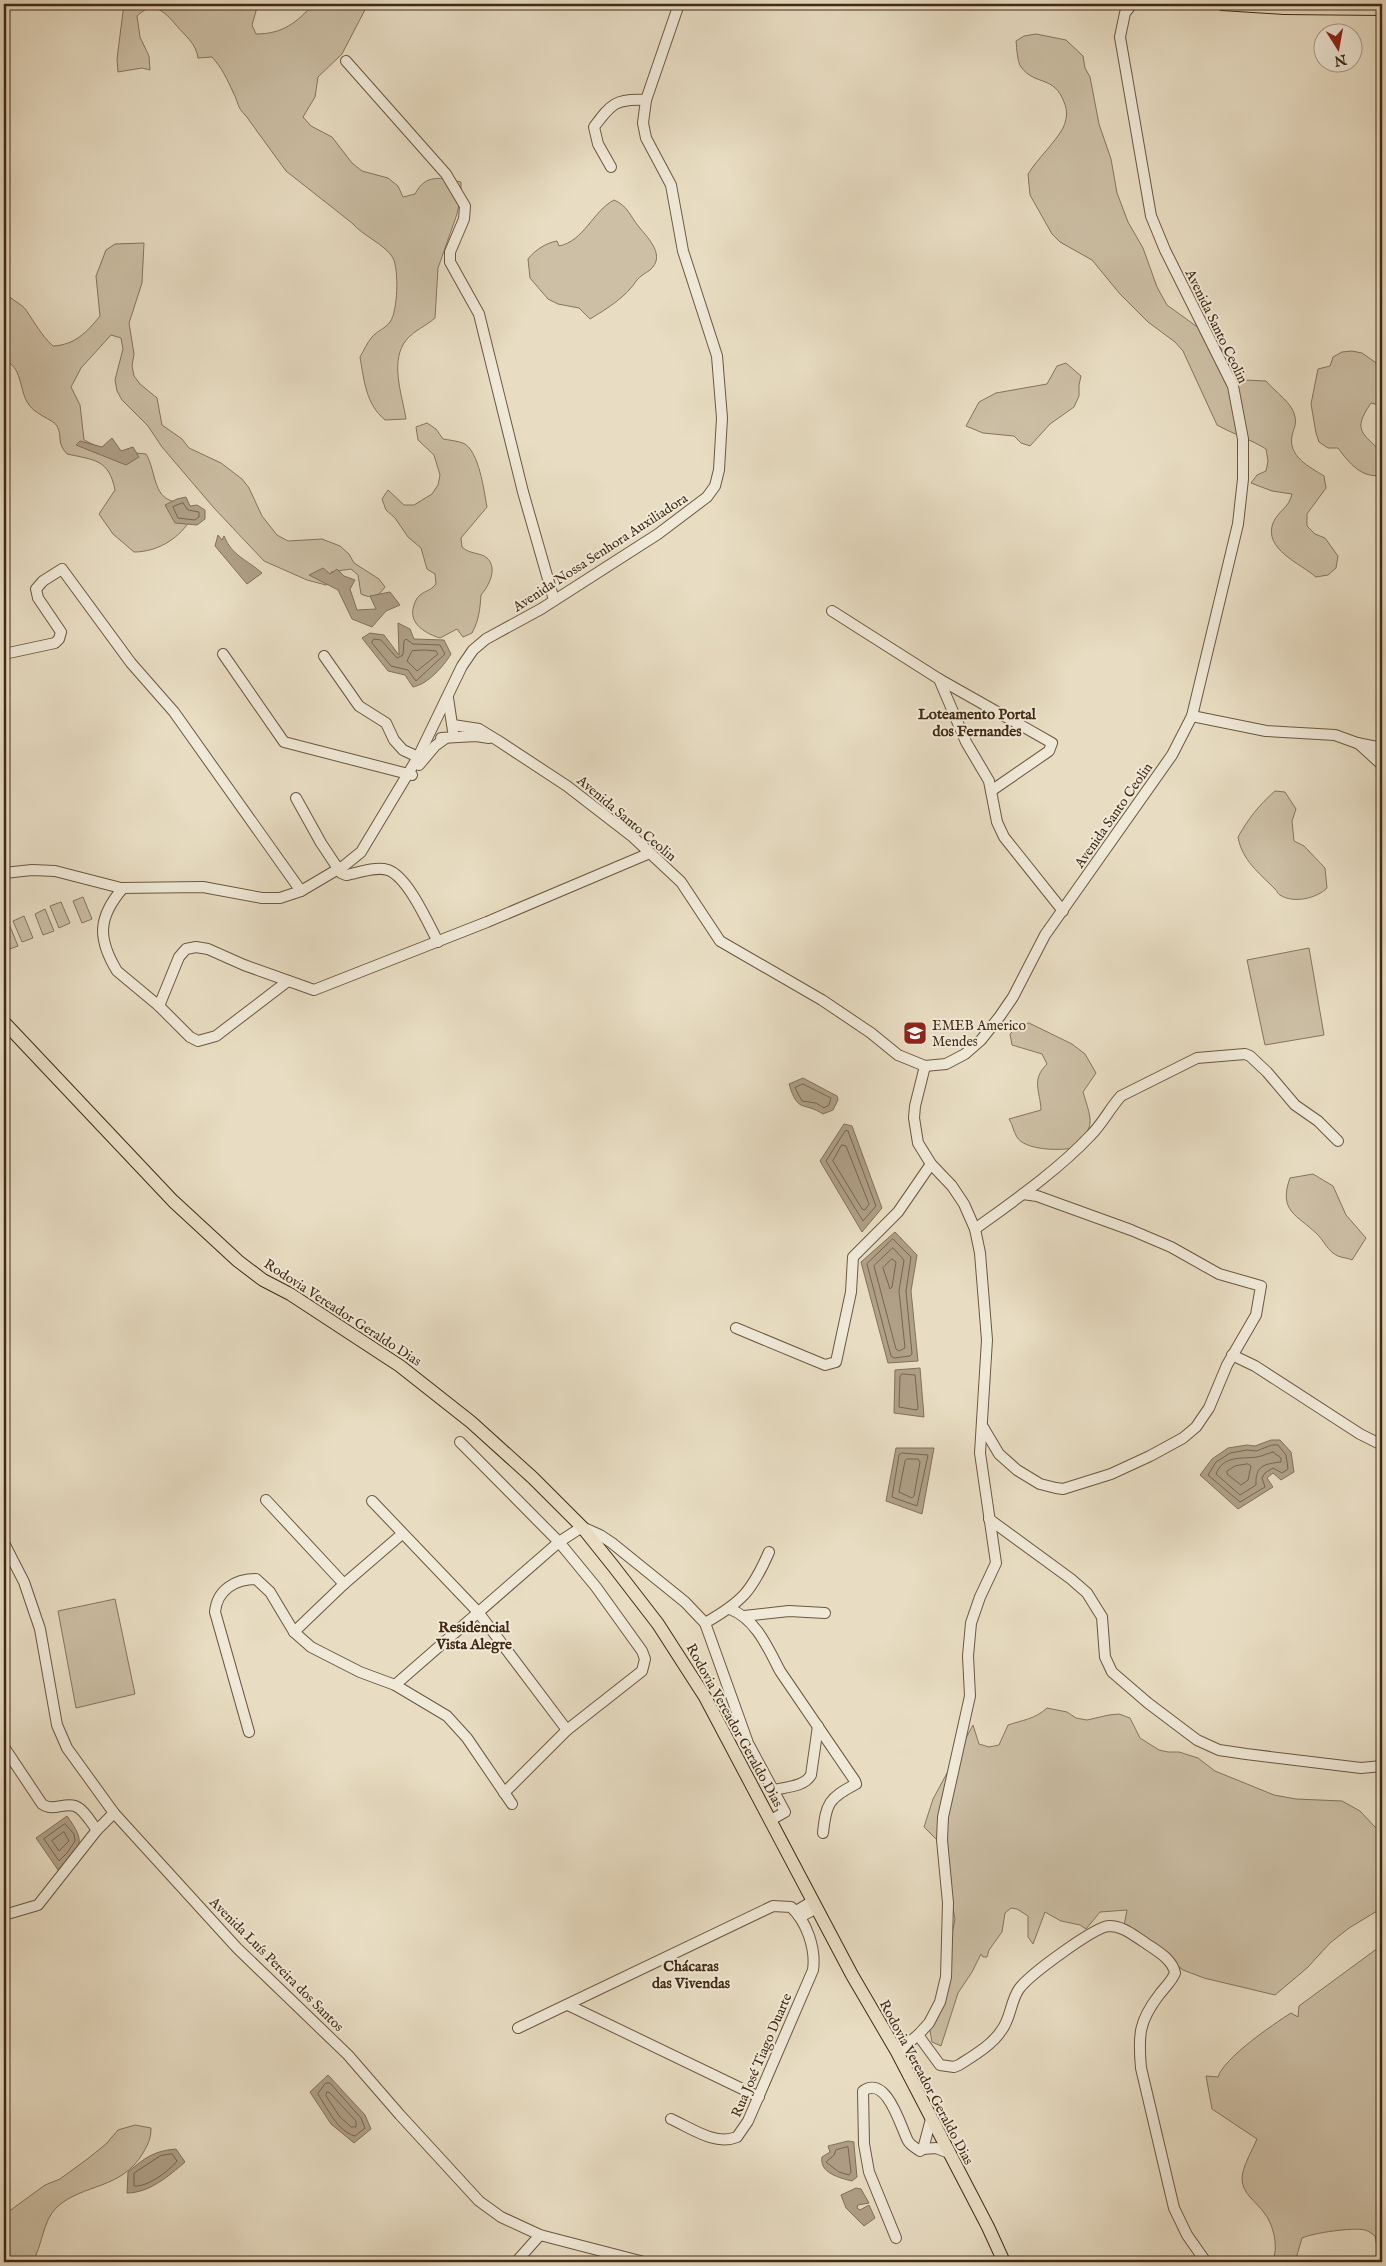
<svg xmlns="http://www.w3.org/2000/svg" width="1386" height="2266" viewBox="0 0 1386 2266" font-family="'IM FELL English',serif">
<rect width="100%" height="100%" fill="#e8ddc3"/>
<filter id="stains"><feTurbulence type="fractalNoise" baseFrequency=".004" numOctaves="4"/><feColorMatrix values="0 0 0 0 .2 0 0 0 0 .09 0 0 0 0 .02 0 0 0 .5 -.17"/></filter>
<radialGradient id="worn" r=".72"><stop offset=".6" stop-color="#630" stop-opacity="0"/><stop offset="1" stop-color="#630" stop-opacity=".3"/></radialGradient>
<!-- green -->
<g fill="#ccbfa5" stroke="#86745d">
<path d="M124,4H258L252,25L256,34C282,34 297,23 313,4H368L342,54L318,77L315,97L303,117L311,126L332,137L352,163L362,171L388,178L398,186L403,197L415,194C426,173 441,178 461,182V194L457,214L438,268L435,318C426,326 415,330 407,339C389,360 402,394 406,419L385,420C366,404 364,381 360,357C364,350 367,343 372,337C377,331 386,328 390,322C398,311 399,270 393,258C386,245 363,236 352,223L286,171L246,116C236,106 239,103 233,92C227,79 222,68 212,57L198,58C196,43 185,36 176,25C164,11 153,0 137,16L140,37L149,56L150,70L142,68L118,72L117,59Z"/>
<path d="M1036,34L1066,40L1083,56L1085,68L1090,77L1099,124L1111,159L1117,193L1128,222L1143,248L1157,287L1167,305L1214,339L1245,380L1266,381C1275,392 1293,403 1295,417C1297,424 1293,430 1292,436C1288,457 1310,467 1324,476L1326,488L1307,514V526L1315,534L1325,538L1338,556L1336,568L1328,575L1316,577C1301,564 1263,549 1273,523C1278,511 1289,508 1292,494L1272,491L1251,483L1257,475L1266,471L1268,461L1266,449C1250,439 1233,434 1217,425L1183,351L1175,342L1148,322L1120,294L1092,260L1060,242L1052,234L1030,195L1028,174C1038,158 1054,144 1063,128C1067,119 1068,111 1064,102C1054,75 1035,86 1021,67C1017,61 1017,49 1016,41L1024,36Z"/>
<path d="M614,200C628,206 630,216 639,227C649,239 666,256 650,270C646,273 640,276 637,280C626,297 608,308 590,319L579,308L558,304L548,299L530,278L528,259C535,250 546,243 557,241L559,246C584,241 593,211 614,200Z"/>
<path d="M144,243L142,283L129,323L134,354L132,366L134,376L140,384L157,398L162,425L182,439L189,448L221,463L242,479L249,488L262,516L277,535L288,541L322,539L340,546L349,554L354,563L379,579L385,587C378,597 372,599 361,594L358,575L351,569L331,572L335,581L326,585L307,580L264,561L214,508L162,447L148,426L122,400L117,391L115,380L123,349L121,338L111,335L81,368L71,387L80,405L84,440L104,450L146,454C157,472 152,502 180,502L189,522C177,540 156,552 134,552L113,534L99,514L115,490C109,459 94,460 67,454C56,442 63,438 57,426C53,419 34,415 27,402C19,387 22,367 4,360V292C10,299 22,304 26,310C35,323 41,335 53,346C75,345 87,332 100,316L96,276L106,250L115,244Z"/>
<path d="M1352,351L1362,353L1382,367V406L1371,403C1351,432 1364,433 1382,453V475C1362,479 1349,463 1338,448H1328L1319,442L1316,433L1311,404L1318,369L1330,366L1333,357L1342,352Z"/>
<path d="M1066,363L1081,376L1079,385V396L1074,407L1050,424L1030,446L1021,443L1014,436L983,433L966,426L979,402L996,393L1047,384L1057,366Z"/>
<path d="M427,423L436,429L443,439C449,440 457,441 463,443C479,450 484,491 487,507L461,538L462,547C471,555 480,552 487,558C498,568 489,586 481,595C480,609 479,620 472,633L463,637L457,629L440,638C427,634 410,625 413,609C414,604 416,598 420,595C427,590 430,591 436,584L435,574L427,569L421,548L408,537L395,518L386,510L382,499L388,490L404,505H414L432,494L438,485L440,475L434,455L418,440L416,427Z"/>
<path d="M1275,791L1285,792L1296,809L1292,821L1294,841L1304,846L1325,868L1327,888C1317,898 1294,904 1280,895C1278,894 1277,891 1275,889C1259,873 1242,860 1238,837C1248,819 1259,805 1275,791Z"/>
<path d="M83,897L92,919L82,923L73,901Z"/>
<path d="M61,902L70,923L59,928L50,906Z"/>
<path d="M45,909L54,931L43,935L35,914Z"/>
<path d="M24,916L33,938L22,942L13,921Z"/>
<path d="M9,924L18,946L7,950L4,941V927Z"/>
<path d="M1309,948L1324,1035L1265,1045L1247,960Z"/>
<path d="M1029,1023L1072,1044L1085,1054L1096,1073L1083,1092C1092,1122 1096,1126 1073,1148C1059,1151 1024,1150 1017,1137C1013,1131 1013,1125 1009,1119L1041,1110C1040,1090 1031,1080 1047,1064L1042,1054L1012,1045L1010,1034L1019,1025Z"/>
<path d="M1313,1174L1333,1186L1346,1215L1366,1238L1352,1260C1349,1258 1342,1258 1338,1256C1327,1251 1324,1240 1316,1233C1297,1215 1278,1211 1290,1178Z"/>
<path d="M115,1599L135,1694L76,1708L58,1611Z"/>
<path d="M1047,1708L1067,1712L1076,1718L1087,1720L1109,1715L1119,1714L1130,1718L1140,1738L1159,1750L1168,1752H1179L1198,1758L1215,1771L1274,1795L1296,1799L1342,1801L1360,1811L1375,1827L1382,1829V1908L1349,1928L1330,1943L1307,1968L1275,1995L1204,1978L1183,1970L1124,1926L1127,1910L1100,1912L1086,1929L1080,1925L1061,1921L1045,1912L1033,1944L1028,1937V1916L1017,1909L1011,1908L1005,1913L1002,1932L989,1950L987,1957H983L981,1954L972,1972L958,1993L941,2046L932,2042L928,2020L941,1990L955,1919L947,1880L941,1878L937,1840L924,1827L933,1799L973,1725L979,1744L989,1747L999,1745L1008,1725C1023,1720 1035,1719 1047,1708Z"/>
<path d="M1382,1945V2253L1377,2247L1375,2236C1372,2234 1369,2231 1365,2230C1353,2227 1313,2233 1302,2238L1295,2262H1272C1279,2249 1274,2226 1265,2214C1258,2203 1242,2194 1242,2179C1242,2167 1252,2151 1257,2139L1212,2109L1206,2076L1218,2077C1224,2058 1272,2025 1291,2013L1298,2017L1299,2006Z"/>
<path d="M135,2125L151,2128C151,2139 148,2144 143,2153C121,2190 84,2183 57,2207C42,2221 43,2246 32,2262H4V2215L45,2185L60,2179L86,2160L106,2144L118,2130Z"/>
</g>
<!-- water -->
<g fill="#afa088" stroke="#83715a">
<path d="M112,438L121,451L133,447L139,457L126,465L76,445L80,441L102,447Z"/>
<path d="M186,497L190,506L197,505L205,510V519L197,525L175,523L165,505L177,499Z"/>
<path d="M218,535L222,540L224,536C232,556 246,559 262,573L247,584L215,546Z"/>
<path d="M323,568L330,574L337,569L344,576L355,580L350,589L357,610L376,609L370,596L390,592L400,605L386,611L372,627L352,619L338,590L309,575Z"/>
<path d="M398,623L410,629L414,639L444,640L451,654C443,667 428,684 413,687L405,675L388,671L362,638L370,633L384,635L399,655Z"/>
<path d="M803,1078L837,1096L838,1100L833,1110L823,1114C803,1101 798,1114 789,1084Z"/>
<path d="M844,1124L852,1126L882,1208L862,1232L820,1161Z"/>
<path d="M895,1232L917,1255L911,1291L918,1361L888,1363L861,1262Z"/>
<path d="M920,1368L924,1417L894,1413L895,1370Z"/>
<path d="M1271,1440H1280L1291,1452L1294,1472L1281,1480L1273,1473L1267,1478L1273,1487L1238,1509L1200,1475L1212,1459L1228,1448L1247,1445L1255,1446Z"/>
<path d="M896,1448H934L922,1514L886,1501Z"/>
<path d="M67,1816C88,1845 80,1846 58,1870L36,1838Z"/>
<path d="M328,2075L365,2115L371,2129L354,2143L331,2124L310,2092Z"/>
<path d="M848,2141L854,2142V2145L857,2177L852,2181C840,2178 819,2173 822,2157L830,2152L828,2146Z"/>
<path d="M176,2149L185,2162C169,2176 149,2193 127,2193L128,2172C145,2158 153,2151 176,2149Z"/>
<path d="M856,2188L861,2189L869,2203L858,2205L857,2208L860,2210L869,2205L875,2218L864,2226L846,2208L841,2195Z"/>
</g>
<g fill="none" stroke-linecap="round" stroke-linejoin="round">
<!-- shore -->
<g stroke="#78654e" stroke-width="1">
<path d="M183,503L188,510L199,512V517L195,520L178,518L173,507Z"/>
<path d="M374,639L381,640L397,658L403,655L404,641L406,639L413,644L440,645L445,654L416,681L408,670L391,666L372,643Z"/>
<path d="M425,650L436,651L438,654L417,671L407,661L412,651Z"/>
<path d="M803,1084L831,1098L829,1105L824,1108L816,1103L802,1101L795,1088Z"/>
<path d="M848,1131L876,1206L863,1221L826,1161L845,1131Z"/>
<path d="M842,1145L846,1146L869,1204L865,1210L862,1209L833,1161Z"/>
<path d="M893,1239L911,1257L906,1291L912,1354L910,1356L894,1358L891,1356L867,1264Z"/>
<path d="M893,1248L904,1260L899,1291L905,1348L899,1351L896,1349L874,1266Z"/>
<path d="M892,1259L896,1262L892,1287L890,1289L883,1268Z"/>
<path d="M902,1374L915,1375L918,1408L917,1410L899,1407L900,1377Z"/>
<path d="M1272,1445H1278L1286,1455L1288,1469L1282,1473L1273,1468L1265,1473L1262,1478L1265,1487L1240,1502L1208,1475L1216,1462L1230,1453L1247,1450L1256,1451Z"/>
<path d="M1273,1452L1281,1458V1462C1265,1464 1255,1465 1256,1485L1240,1495L1216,1474C1223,1455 1242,1459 1257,1457C1263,1456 1268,1453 1273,1452Z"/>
<path d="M902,1453L928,1455L917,1506L892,1497L899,1455Z"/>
<path d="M907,1459H918L920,1462L914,1496L912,1498L899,1492L905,1461Z"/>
<path d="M1248,1464L1251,1466L1248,1480L1241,1485L1227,1474V1471L1235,1466Z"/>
<path d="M65,1824L74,1834L75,1841L67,1853L59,1861L44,1839Z"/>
<path d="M64,1832L69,1841L59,1851L52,1841Z"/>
<path d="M326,2083H330L361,2118L365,2128L355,2136C338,2132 327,2108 318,2094Z"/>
<path d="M327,2092L330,2093L356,2121V2127H351L340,2117L326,2096Z"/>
<path d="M848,2147L851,2172L849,2175L839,2172L826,2162L834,2155L836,2150Z"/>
<path d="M172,2154L177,2161C169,2171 148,2187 134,2186V2173L160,2156Z"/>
</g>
<!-- minor casing -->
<g stroke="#6b5740" stroke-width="12">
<g id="minor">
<path d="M346,61L446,174L465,206L464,219L450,252V262L479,314L523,492L554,600"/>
<path d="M611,167L598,144L594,127C611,104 616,98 646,100"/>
<path d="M832,611L939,679L966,742L989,781L997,822L1004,837L1063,911"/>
<path d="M4,654L55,643L59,639L61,632L38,598L36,589L43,581L62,569L131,663L174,712L301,891"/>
<path d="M223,654L284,742L412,775"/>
<path d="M324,656L359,706L386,723L394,740L403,750L418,757"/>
<path d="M939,679L1052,743L1049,751L991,791"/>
<path d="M448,698L453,731"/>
<path d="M1192,716L1266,731L1335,735L1357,743L1382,748"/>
<path d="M453,725L479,729L497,740L567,786L633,837L681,882L720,941L822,1000L871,1033L898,1055L925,1066L946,1064L965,1054L981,1040L1000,1016L1013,997L1045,935L1172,755L1192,716L1238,524L1243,479V439L1233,386L1165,250L1151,216L1120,37L1125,13L1132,4"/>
<path d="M441,738L476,736L489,738"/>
<path d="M1358,743L1382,765"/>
<path d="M419,765L435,746L446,738"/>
<path d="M296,798L321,843L341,873L346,875C358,873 375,866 388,870C408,877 428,923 438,942"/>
<path d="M4,873L32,870L55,871L121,888L203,887L262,898H280L301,891L345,865L361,852L418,757L462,666L473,650L486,639L541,609L658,534L707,497L715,486L719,470L722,418L717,356L683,251L671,185L646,138L643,123L646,100L679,4"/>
<path d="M123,888C98,917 97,938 117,971L159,1006L190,1037L198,1041L216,1036L288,981"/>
<path d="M159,1006L179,957L186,949L196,947L208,949L244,965L314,990L487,922L650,853"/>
<path d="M975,1229C1015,1200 1057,1171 1091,1135C1103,1123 1110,1108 1121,1096L1197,1058L1245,1054L1250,1056L1267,1072L1295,1105L1318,1121L1338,1141"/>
<path d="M736,1328L825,1365L836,1362L851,1292L853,1257L898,1212L931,1164"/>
<path d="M1232,1355L1255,1366L1360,1434L1382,1445"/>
<path d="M983,1427L999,1454L1017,1470L1040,1484L1056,1488L1063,1489L1111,1474L1150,1456L1183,1438L1196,1427L1209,1408L1227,1365L1256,1315L1261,1286L1219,1274L1171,1247L1131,1230L1037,1196L1023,1194"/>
<path d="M460,1442L559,1542L596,1587L642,1651L645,1659L642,1671L567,1730L504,1793"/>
<path d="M266,1500L344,1584"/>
<path d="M372,1501L478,1612L567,1730"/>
<path d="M989,1519L1071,1579L1087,1593L1102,1617L1105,1657L1112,1672L1148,1703L1197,1740L1219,1750L1246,1754L1361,1768L1382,1766"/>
<path d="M4,1543L24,1582L40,1629L57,1725L67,1748L114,1813L237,1948L348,2055L400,2115L479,2201L501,2217L540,2235L644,2262"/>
<path d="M730,1609C756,1619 768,1648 780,1671L855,1781L856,1784C829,1798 826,1803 823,1833"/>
<path d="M744,1616L789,1611L825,1613"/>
<path d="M705,1623C742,1602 752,1591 769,1552"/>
<path d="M294,1632L344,1584L402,1534"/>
<path d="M395,1685L559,1542L582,1527L600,1535L612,1543L685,1602L705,1623L748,1743L785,1812L771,1820"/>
<path d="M249,1732L215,1612C217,1590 235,1579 256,1579L270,1592L294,1632L311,1647L360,1672L395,1685L447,1716L467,1738L512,1804"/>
<path d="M4,1747L42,1804C53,1812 64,1802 75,1806C84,1809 91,1823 97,1830"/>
<path d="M773,1790C786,1787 804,1787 811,1775L818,1726"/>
<path d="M796,1911L813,1901"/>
<path d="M4,1915L38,1905L97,1830L114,1813"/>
<path d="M800,1917L817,1908"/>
<path d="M568,2005L759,2097"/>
<path d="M518,2028L773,1906L791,1907C807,1922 816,1949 813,1970L748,2121L737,2137C715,2146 691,2128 671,2119"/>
<path d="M918,2035L940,2065L954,2067L959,2065C973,2056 992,2045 1001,2031C1011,2019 1010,2002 1019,1989C1029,1975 1094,1927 1109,1926C1123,1926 1133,1935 1144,1942C1155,1950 1172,1958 1175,1973C1172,1981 1165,1987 1159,1995C1139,2021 1138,2035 1141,2068L1174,2208L1187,2235L1206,2262"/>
<path d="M897,2052L918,2035L929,2023L940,2002L946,1977L948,1903L942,1840L943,1817L970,1696L968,1656L971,1623L980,1597L996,1563L980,1453L987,1340L980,1253L975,1229L964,1204L952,1186L931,1164L918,1143L914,1118L915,1106L925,1066"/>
<path d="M923,2149L931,2119"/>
<path d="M896,2238L869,2172L864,2144L863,2091C887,2074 901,2128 908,2141C911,2146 916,2148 920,2151L923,2149L936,2148L949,2153"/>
<path d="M516,2262L540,2235"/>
</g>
</g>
<!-- major casing -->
<g stroke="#412a15" stroke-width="14">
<g id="major">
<path d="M1222,4L1284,8L1382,9"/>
<path d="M4,1022L173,1201L238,1261L263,1280L290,1294L400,1366L471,1422L533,1478L582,1527L614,1567L658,1624L705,1697L852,1975L897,2052L988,2227L1004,2262"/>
</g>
</g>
<!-- minor -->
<use href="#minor" stroke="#f0e9d8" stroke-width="10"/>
<!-- major -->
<use href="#major" stroke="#e8ddc3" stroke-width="12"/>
</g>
<!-- icons -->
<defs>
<g id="school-square" transform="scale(1.25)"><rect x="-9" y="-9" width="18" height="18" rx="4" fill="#8f2418" stroke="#f0e9d8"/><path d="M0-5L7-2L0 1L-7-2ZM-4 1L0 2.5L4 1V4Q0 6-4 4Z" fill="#fff"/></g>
</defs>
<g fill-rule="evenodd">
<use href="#school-square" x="915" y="1033"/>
</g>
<g text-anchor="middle" stroke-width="4" stroke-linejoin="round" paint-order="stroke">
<!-- street labels -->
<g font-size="14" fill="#412a15" stroke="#f0e9d8">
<text transform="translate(1217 326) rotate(64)" y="5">Avenida Santo Ceolin</text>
<text transform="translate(600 552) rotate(-33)" y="5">Avenida Nossa Senhora Auxiliadora</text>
<text transform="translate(1113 815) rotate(-55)" y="5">Avenida Santo Ceolin</text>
<text transform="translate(627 818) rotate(40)" y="5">Avenida Santo Ceolin</text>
<text transform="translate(343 1312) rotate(33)" y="5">Rodovia Vereador Geraldo Dias</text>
<text transform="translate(735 1725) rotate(61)" y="5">Rodovia Vereador Geraldo Dias</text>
<text transform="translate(277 1964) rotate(45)" y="5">Avenida Luís Pereira dos Santos</text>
<text transform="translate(761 2055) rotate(-67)" y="5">Rua José Tiago Duarte</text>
<text transform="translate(927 2082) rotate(62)" y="5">Rodovia Vereador Geraldo Dias</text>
</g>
<!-- poi labels -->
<g font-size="14" fill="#412a15" stroke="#f0e9d8" text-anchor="start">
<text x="932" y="1030">EMEB Americo<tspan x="932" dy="16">Mendes</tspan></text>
</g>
<!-- neighbourhood labels -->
<g font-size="15" font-weight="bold" fill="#412a15" stroke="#f0e9d8">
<text x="977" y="719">Loteamento Portal<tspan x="977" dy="17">dos Fernandes</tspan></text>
<text x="474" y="1632">Residencial<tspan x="474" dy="17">Vista Alegre</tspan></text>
<text x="691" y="1971">Chácaras<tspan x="691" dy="17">das Vivendas</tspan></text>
</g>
</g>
<!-- margin -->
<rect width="1386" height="2266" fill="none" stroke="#e8ddc3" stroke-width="20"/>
<rect x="5" y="5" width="1376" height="2256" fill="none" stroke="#412a15" stroke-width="2.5"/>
<rect x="10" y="10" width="1366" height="2246" fill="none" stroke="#412a15"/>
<!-- north arrow -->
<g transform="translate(1338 48) rotate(169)"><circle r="24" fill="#f0e9d8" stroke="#aa9d8a"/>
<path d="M0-4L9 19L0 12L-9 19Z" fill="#8f2418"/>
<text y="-8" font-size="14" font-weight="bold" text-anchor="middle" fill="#412a15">N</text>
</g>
<rect width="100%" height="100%" filter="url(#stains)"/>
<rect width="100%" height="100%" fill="url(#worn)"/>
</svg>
